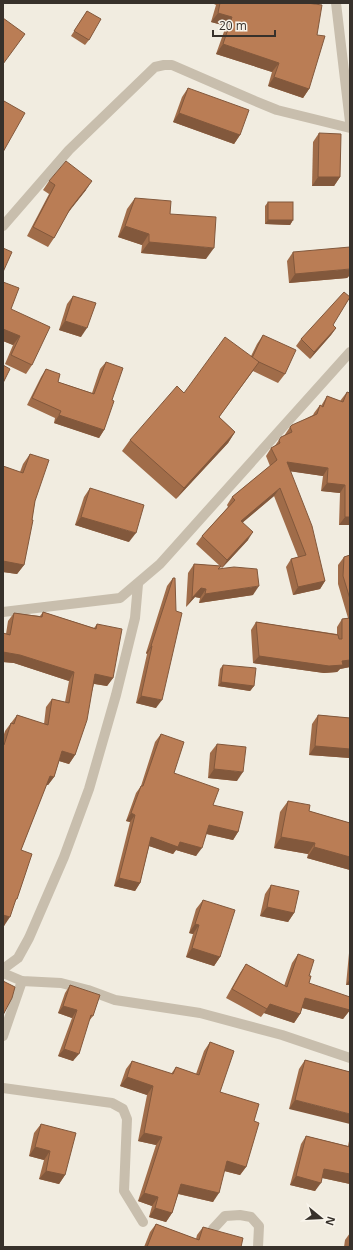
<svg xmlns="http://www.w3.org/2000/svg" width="353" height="1250" viewBox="0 0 353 1250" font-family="'Open Sans',sans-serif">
<rect width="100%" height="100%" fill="#f1ece0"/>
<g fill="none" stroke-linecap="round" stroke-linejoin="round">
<!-- street -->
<g stroke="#c8bead" stroke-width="10">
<path d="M336,3L350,122"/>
<path d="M3,226L69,150L155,67L164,65H172L255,101L277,110L350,128"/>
<path d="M3,612L120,598L160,564L350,352"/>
<path d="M3,969L18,958L29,938L64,857L89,789L116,695L135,618L138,584"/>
<path d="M3,973L22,981L61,983L88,990L115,1000L200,1013L282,1035L350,1058"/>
<path d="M3,1036L22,981"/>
<path d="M3,1088L112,1103L123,1109L127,1119L124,1191L143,1222"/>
<path d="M213,1229L225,1216L240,1215L251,1217L259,1226L258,1247"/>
</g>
</g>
<!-- wall -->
<g fill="#a06c49">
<path d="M212,3H307L317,35L309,89L303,98L268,86L272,72L216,54L226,26L211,22L216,5Z"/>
<path d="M87,11L89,40L85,45L71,36Z"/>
<path d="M188,88L240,135L234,144L173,122L182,97Z"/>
<path d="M319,133L340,177L334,186H312L313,142Z"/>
<path d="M49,181L86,190L68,212L54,238L48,247L27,236L49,194L43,190Z"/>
<path d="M135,198L170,214L206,259L141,253L142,245L118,237L127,209Z"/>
<path d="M268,202L293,220L290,225L265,224V206Z"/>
<path d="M293,252L349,276L347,278L289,283L287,261Z"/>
<path d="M3,282L11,309L32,365L26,374L5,364L13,345L3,341Z"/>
<path d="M73,296L81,337L59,330L67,304Z"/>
<path d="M333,325L336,328L331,335L310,359L296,346L301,339Z"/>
<path d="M263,335L285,374L278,383L253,371L219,417L235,432L228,443L176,499L122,451L130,440L184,393L251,356L257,344Z"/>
<path d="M106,362L112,400L104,430L99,438L54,423L55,418L27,405L41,377L46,369L58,382L92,393L100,369Z"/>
<path d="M347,392L350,525H339L340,493L321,491L323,476L290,471L325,581L320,589L293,595L286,567L291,559L298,557L274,496L243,522L248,540L222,568L221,567L219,569L253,595L199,603L200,598L195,597L186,607L188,573L194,564L220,566L196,544L202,536L228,507L227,505L232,497L270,466L266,456L271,448L274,447L279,440L284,436L290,427L313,415L314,413L320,405L321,406L327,396L340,401Z"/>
<path d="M30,454L35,501L24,565L17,574L3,572V466L20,472L23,464Z"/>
<path d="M90,488L129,542L75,525L84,497Z"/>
<path d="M350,555V667L340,669L337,672L324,673L253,663L251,630L256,622L337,634V627L342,619L348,618L338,584V565L344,557Z"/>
<path d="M173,578L156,708L136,703L147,654L146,653L167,586Z"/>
<path d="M43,612L94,628L97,624L113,678L107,686L94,684L75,755L69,764L59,761L54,777L48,785H46L21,850L14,903L4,926H3V737L5,731L17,715L44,724L46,707L52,699L65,702L69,681L14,663L3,662V633L6,634L8,621L14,613L40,616Z"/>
<path d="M223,665L254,686L250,691L218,686L220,669Z"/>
<path d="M318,715L350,718V758L309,755L312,724Z"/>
<path d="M161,734L174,773L213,805L238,832L233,840L206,834L196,856L176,850L173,854L149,846L140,883L135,891L114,886L130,822L126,821L136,793L141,786L155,742Z"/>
<path d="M217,744L237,781L208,778L210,753Z"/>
<path d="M288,801L309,811L350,823V870L307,858L308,854L274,848L280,812Z"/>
<path d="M271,885L294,913L288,922L260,916L265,894Z"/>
<path d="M203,900L220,957L214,966L186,957L193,934L189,933L196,909Z"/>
<path d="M350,952V985H346L349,953Z"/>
<path d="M298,954L309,976V983L350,1010L343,1019L302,1008L300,1014L294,1023L264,1013L261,1017L226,998L240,973L246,964L284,986L292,963Z"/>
<path d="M70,985L93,1016L89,1021L73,1061L58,1056L72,1018L58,1013L65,993Z"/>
<path d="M210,1042L220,1092L254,1121L246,1167L240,1175L224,1171L213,1202L178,1194L172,1213L166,1222L149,1217L152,1206L138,1201L156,1145L138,1141L147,1095L120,1086L126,1069L132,1061L171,1074L176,1067L196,1074L204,1051Z"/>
<path d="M305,1060L350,1072L289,1109L299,1069Z"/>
<path d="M41,1124L65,1175L59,1184L39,1179L44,1160L29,1156L34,1133Z"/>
<path d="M306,1136L348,1146L350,1136V1184L322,1178L315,1191L290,1185L301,1144Z"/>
<path d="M156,1224L196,1239L197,1235L203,1227L241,1247H144L150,1232Z"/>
<path d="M350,1233V1247H344L345,1240Z"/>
</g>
<!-- shaded-wall -->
<g fill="#82583c">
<path d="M218,13L232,17L226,26L211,22Z"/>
<path d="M223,44L279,63L272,72L216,54Z"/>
<path d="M274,77L309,89L303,98L268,86Z"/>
<path d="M179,113L240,135L234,144L173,122Z"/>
<path d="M318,177H340L334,186H312Z"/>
<path d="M92,181L86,190L64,218L70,209Z"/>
<path d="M268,220H293L290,225L265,224Z"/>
<path d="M125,226L149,234L142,245L118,237Z"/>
<path d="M149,242L214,248L206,259L141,253Z"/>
<path d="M350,269V276H349L347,278L289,283L295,274Z"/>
<path d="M65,321L87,328L81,337L59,330Z"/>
<path d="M336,328L331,335L310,359L314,352Z"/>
<path d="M3,329L20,336L13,345L3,341Z"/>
<path d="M59,415L104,430L99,438L54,423Z"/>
<path d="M235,432L228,443L176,499L184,488Z"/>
<path d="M287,462L328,468L323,476L281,470Z"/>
<path d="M327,483L345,485L340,493L321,491Z"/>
<path d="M280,488L274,496L235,529L241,521Z"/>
<path d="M81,517L136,533L129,542L75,525Z"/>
<path d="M345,517H350V525H339Z"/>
<path d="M253,532L248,540L222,568L227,560Z"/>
<path d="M3,561L24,565L17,574L3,572Z"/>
<path d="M325,581L320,589L293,595L298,587Z"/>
<path d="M259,586L253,595L199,603L205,594Z"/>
<path d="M201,588L206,589L200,598L195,597L186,607L192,598Z"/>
<path d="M151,646H152L147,654L146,653Z"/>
<path d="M3,652L20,655L74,672L69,681L14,663L3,662Z"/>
<path d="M259,656L342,661L350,660V667L340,669L337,672L324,673L253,663Z"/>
<path d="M95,674L113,678L107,686L90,683Z"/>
<path d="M221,682L254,686L250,691L218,686Z"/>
<path d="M141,696L162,700L156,708L136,703Z"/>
<path d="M315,746L350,749V758L309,755Z"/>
<path d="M62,751L75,755L69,764L56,760Z"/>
<path d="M214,769L243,772L237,781L208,778Z"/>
<path d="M50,776L54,777L48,785L44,784Z"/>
<path d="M131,813L135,815L130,822L126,821Z"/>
<path d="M209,825L238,832L233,840L203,833Z"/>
<path d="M151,837L180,842L202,848L196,856L176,850L173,854L146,845Z"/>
<path d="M281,837L315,843L308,854L274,848Z"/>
<path d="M314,847L350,857V870L307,858Z"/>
<path d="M119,878L140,883L135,891L114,886Z"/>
<path d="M267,907L294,913L288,922L260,916Z"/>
<path d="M3,915L10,917L4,926H3Z"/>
<path d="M195,924L199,925L193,934L189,933Z"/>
<path d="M192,948L220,957L214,966L186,957Z"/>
<path d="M350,979V985H346Z"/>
<path d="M305,998L350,1010L343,1019L299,1007Z"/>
<path d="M270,1004L300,1014L294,1023L264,1013Z"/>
<path d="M63,1006L77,1010L72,1018L58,1013Z"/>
<path d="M64,1049L79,1054L73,1061L58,1056Z"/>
<path d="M127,1077L153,1086L147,1095L120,1086Z"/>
<path d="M295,1100L350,1114V1124L289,1109Z"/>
<path d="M144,1133L162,1137L156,1145L138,1141Z"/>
<path d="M35,1147L50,1151L44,1160L29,1156Z"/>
<path d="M227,1161L246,1167L240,1175L221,1170Z"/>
<path d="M324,1169L350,1174V1184L318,1177Z"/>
<path d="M46,1171L65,1175L59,1184L39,1179Z"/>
<path d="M296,1176L321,1183L315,1191L290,1185Z"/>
<path d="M181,1184L219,1193L213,1202L175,1193Z"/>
<path d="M144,1193L158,1197L152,1206L138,1201Z"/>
<path d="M155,1208L172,1213L166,1222L149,1217Z"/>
</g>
<!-- building -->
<g fill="#ba7d55" stroke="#82583c">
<path d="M220,3H307L322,5L317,35L325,36L309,89L274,77L279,63L223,44L232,17L218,13Z"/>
<path d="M87,11L101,19L89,40L74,31Z"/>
<path d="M3,18L25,34L3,64Z"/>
<path d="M188,88L249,110L240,135L179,113Z"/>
<path d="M4,101L25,113L3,152V103Z"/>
<path d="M319,133L341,134L340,177H318Z"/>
<path d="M66,161L92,181L70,209L54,238L33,227L55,185L49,181Z"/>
<path d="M135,198L171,201L170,214L216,217L214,248L149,242V234L125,226Z"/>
<rect x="268" y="202" width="25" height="18"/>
<path d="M350,247V269L295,274L293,252Z"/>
<path d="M3,248L12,252L3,272Z"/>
<path d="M3,282L19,288L11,309L50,327L32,365L11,355L20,336L3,329Z"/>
<path d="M344,292L350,297L333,325L336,328L314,352L301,339Z"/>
<path d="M73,296L96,303L87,328L65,321Z"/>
<path d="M263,335L296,350L285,374L259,362L252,358Z"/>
<path d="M225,337L259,362L219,417L235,432L184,488L130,440L177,386L184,393Z"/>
<path d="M106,362L123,368L112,400L114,401L104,430L59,415L61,411L32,398L46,369L60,374L58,382L94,394Z"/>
<path d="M3,365L10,369L3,383Z"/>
<path d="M347,392L350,393V517H345V485L327,483L328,468L287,462L312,526L325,581L298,587L291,559L306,555L280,488L241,521L253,532L227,560L202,536L235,500L232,497L277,460L271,448L280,443L279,440L281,437L292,432L290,427L292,425L317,414L320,405L323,407L327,396L343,402Z"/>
<path d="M30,454L49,460L35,501L32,520H33L24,565L3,561V466L23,473Z"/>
<path d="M90,488L144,505L136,533L81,517Z"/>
<path d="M350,555V599L343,576L344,557Z"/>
<path d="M194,564L221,566L218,569L234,567L257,569L259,586L205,594L206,589L201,588L192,598Z"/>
<path d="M173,578H175L176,611L182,613L162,700L141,696L152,646H151Z"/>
<path d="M43,612L96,629L97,624L122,629L113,678L95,674L87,720L75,755L62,751L54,777L50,776L21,850L32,854L17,899H16L10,917L3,915V745H4L11,723L14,724L17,715L48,725L52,699L69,703L74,672L20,655L3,652V653V633L10,635L14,613L42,617Z"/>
<path d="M350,618V660L342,661L343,665L329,666L259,656L256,622L338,635L339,639H342V619Z"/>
<path d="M223,665L256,668L254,686L221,682Z"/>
<path d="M318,715L350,718V749L315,746Z"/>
<path d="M161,734L184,742L174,773L219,789L213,805L243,812L238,832L209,825L202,848L180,842L178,847L151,837L140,883L119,878L135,815L131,813L141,786H143Z"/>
<path d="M217,744L246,747L243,772L214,769Z"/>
<path d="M288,801L310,805L309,811L350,823V857L314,847L315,843L281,837Z"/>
<path d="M271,885L299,891L294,913L267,907Z"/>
<path d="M203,900L235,910L220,957L192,948L199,925L195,924Z"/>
<path d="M298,954L314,960L309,976H311L309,983L350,997V1010L305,998L300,1014L270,1004L267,1009L232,989L246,964L287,987Z"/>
<path d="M3,981L15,987L12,998L3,1015Z"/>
<path d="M70,985L100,995L93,1016L91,1015L79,1054L64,1049L77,1010L63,1006Z"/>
<path d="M210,1042L234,1051L220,1092L259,1104L254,1121L259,1123L246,1167L227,1161L219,1193L181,1184L172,1213L155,1208L158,1197L144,1193L162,1137L144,1133L153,1086L127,1077L132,1061L173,1074L176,1067L199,1075Z"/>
<path d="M305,1060L350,1072V1114L295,1100Z"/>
<path d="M41,1124L76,1133L65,1175L46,1171L50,1151L35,1147Z"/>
<path d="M306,1136L350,1147V1174L324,1169L321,1183L296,1176Z"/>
<path d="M156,1224L199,1240L203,1227L243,1238L241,1247H147Z"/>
<path d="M350,1239V1247H349Z"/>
</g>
<!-- border -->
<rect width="353" height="1250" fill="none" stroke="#37312b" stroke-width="8"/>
<!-- north arrow -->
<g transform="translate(321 1218) rotate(108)" stroke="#f9f5ec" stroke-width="3" paint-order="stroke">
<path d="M0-3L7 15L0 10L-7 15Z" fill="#37312b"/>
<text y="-6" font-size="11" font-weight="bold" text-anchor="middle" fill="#37312b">N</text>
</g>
<!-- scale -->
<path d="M213 30v6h62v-6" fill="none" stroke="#37312b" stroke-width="2"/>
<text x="219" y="30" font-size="12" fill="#37312b" stroke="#f9f5ec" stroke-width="3" paint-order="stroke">20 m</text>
</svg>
